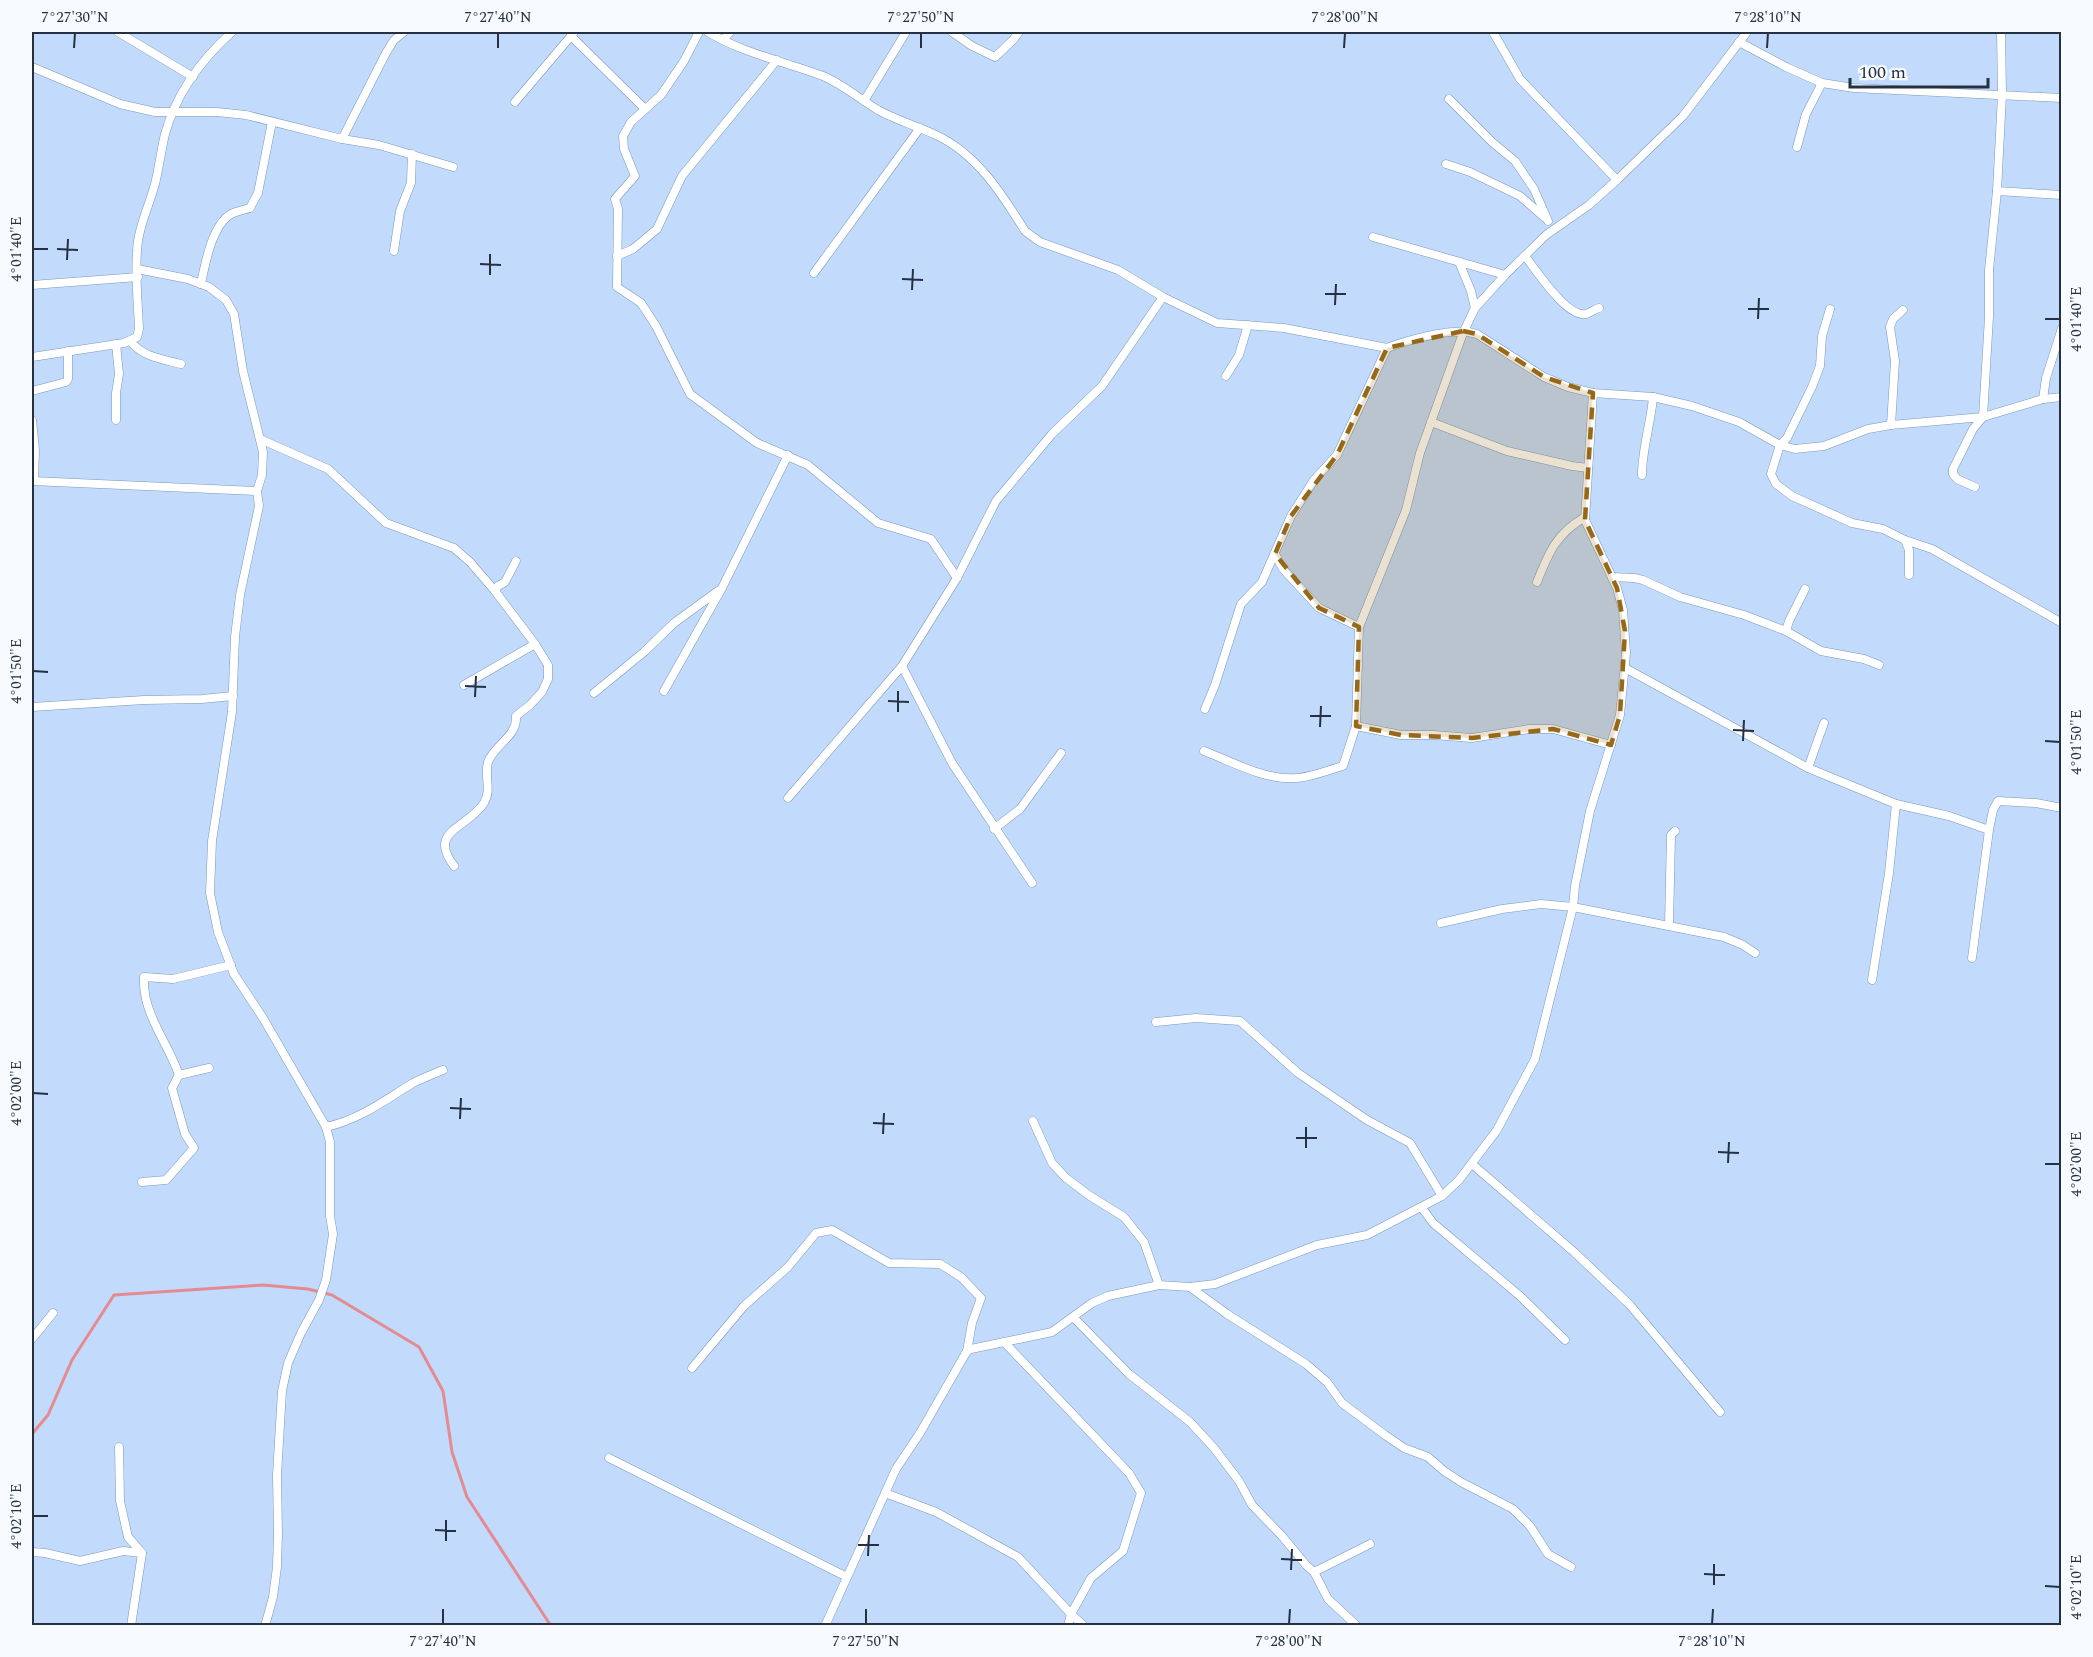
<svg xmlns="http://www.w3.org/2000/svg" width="2093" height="1657" viewBox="0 0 2093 1657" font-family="Spectral,serif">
<rect width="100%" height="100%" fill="#c2dbfc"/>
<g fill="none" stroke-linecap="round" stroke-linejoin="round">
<!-- stream -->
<path stroke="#e48a90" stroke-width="3" d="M32,1434L48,1415L72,1360L114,1295L263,1285L308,1289L332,1295L419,1347L443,1391L452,1452L467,1497L551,1626"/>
<!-- minor casing -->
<g stroke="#7a97bd" stroke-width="9">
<g id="minor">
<path d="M118,32L193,77"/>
<path d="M574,32L571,36L645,109"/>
<path d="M699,32L684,61L661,95L631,122L623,136L624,149L635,176L615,199L618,209L617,287L641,303L656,326L690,394L757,443L808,465L878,523L931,539L957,578"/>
<path d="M708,32C742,53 786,62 823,76C842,84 860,99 878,110C896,120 917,126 936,135C977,154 1002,194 1025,231L1040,242L1118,270L1163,297L1217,323L1284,328L1387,348C1402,342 1450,328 1463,333L1464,331L1477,334L1544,377L1568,387L1593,393L1653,397L1692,406L1739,422L1780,445L1795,449L1824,446L1868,429L1891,425L1983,417L2043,399L2062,397"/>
<path d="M952,32L972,46L995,57L1013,40L1019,32"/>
<path d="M1493,32L1520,79L1617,180"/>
<path d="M723,40L730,32"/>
<path d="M1739,42L1786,67L1822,83L1854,88L2062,98"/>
<path d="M32,67L120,104L155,112H217L246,115L342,139L379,145L453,167"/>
<path d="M1449,99L1492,142L1515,161L1534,189L1548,221"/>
<path d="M864,101L906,32"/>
<path d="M515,102L571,36"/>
<path d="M342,139L386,53L394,40L404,32"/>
<path d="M1797,147L1806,114L1822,83"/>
<path d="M1446,164L1470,172L1520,196L1544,217"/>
<path d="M1997,191L2062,195"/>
<path d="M1373,237L1505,275"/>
<path d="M394,251L400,211L411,183L412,154"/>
<path d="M617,256L633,249L657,229L682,176L777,60"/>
<path d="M1525,256C1536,270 1567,318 1586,314C1590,313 1595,309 1599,308"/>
<path d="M1459,262L1471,291L1475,308"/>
<path d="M137,269L188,279L209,287L226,300L234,314L243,371L263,452L262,475L257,491L259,506L240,595L235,637L232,712L212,841L210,893L218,932L234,974L263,1018L326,1127L330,1142V1216L333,1234L326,1280L319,1300L301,1333L288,1363L282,1391L277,1475L278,1533L277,1567L273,1597L265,1626"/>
<path d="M814,273L920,128"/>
<path d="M201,284C205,264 212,225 231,214C237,211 244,210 250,208L258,193L272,122"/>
<path d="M32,285L138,277"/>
<path d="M1830,309L1822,336L1820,366L1812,387L1787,438L1780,445L1771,474L1776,484L1792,496L1852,523L1883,529L1905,540L1909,550V575"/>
<path d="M1464,331L1475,308L1505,275L1546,235L1589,205L1617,180L1683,116L1747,32"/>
<path d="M130,341C143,357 161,359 181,364"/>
<path d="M116,344L119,374L116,393V420"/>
<path d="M32,357L124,343L137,337L139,329C138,303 135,277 137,251C138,228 149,206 155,184C159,168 161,151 165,134C176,94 202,59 232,32"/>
<path d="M1226,376L1239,355L1248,325"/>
<path d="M32,391L66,382L68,379V351"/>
<path d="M2043,399L2046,378L2062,328"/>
<path d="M32,420L35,450L34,481"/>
<path d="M1431,422L1507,451L1572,466L1588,468"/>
<path d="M1891,425L1895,361L1890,327L1893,319L1903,310"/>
<path d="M260,439L328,469L386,523L454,548L470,562L495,591L498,586L505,582L516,561"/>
<path d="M1642,475C1642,449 1651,423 1653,397"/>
<path d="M32,481L257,491"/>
<path d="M1975,487L1957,479L1953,474V469L1973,429L1983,417L1989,317V270L1997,191L2002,95L2001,32"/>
<path d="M1905,540L1932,549L2062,623"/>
<path d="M1275,554L1283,569L1319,608L1359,627"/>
<path d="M1612,577L1634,578L1643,580L1680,597L1744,615L1786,631"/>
<path d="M1537,582C1549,552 1556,534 1585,517"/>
<path d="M1805,589L1789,621L1786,631L1821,651L1864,659L1879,665"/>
<path d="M902,666L952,763L1032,883"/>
<path d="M1625,668L1808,768L1896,804L1949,816L1989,830L1972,958"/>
<path d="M464,685L535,644"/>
<path d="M664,691L722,588L788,455"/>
<path d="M594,693L644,652L674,623L718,591"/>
<path d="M32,707L144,700L202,699L233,696"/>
<path d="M1205,709L1215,685L1241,604L1262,582L1291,516L1314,480L1337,455L1387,348"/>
<path d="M1356,726L1401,735H1434L1472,738L1529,729H1553L1611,745"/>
<path d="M1204,751C1233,762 1266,781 1297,778C1312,777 1328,770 1343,766L1356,726L1359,627L1406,510L1420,453L1463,333"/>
<path d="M1808,768L1824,723"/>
<path d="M788,798L902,666L957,578L996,501L1052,434L1102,386L1163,297"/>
<path d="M994,829L1020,809L1061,753"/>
<path d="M1989,830L1993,810L1998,801L2036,803L2062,808"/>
<path d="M454,866C427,830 467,829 484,803C492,790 484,776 488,762C494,745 518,736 516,716L530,705L542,692L548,679V665L535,644L495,591"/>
<path d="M1441,923L1502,909L1541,904L1573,907L1724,937L1743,945L1755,953"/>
<path d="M1669,925L1671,835L1675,831"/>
<path d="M1872,980L1889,873L1896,804"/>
<path d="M1156,1022L1196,1018L1240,1021L1298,1073L1367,1120L1410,1143L1442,1196"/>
<path d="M209,1068L179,1075C168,1042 142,1014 144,977L173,979L231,965"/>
<path d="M1033,1121L1052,1163L1066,1178L1090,1196L1124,1217L1144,1242L1159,1285"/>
<path d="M326,1127C359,1120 385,1100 413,1083C423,1078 433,1074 443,1070"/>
<path d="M1472,1164L1574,1252L1630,1305L1720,1412"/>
<path d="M142,1182L166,1180L194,1148L185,1134L172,1088L179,1075"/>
<path d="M1422,1208L1433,1223L1520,1296L1565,1340"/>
<path d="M1190,1287L1227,1314L1306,1364L1327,1382L1342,1403L1385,1435L1404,1448L1428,1457L1444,1471L1461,1482L1513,1509L1530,1526L1548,1554L1571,1567"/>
<path d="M1074,1318L1129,1374L1190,1422L1214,1448L1239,1481L1252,1505L1282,1536L1306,1565L1314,1572L1328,1599L1357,1626"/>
<path d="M32,1339L53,1313"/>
<path d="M1004,1342L1129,1473L1141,1493L1123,1551L1091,1578L1071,1614L1068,1626"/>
<path d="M692,1368L744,1306L788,1267L816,1233L832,1230L889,1263L940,1264L961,1277L981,1298L972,1323L967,1351"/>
<path d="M119,1447L120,1501L128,1537L142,1553L131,1626"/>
<path d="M609,1458L847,1577"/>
<path d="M885,1493L936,1512L1018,1557L1071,1614L1084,1626"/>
<path d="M32,1552L45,1553L80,1561L123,1551L142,1553"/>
<path d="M1314,1572L1370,1544"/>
<path d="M825,1626L896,1469L920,1433L967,1351L971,1349L1052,1332L1092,1303L1108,1296L1159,1285L1190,1287L1215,1284L1317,1245L1367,1235L1442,1196L1459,1180L1497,1130L1535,1059L1573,907L1575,886L1590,811L1620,715L1626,653L1623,610L1617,588L1585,520L1593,393"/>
</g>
</g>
<!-- minor -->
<use href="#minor" stroke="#fff" stroke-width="8"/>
</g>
<!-- marked area -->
<path fill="#966817" fill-opacity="0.2" stroke="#966817" stroke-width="4.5" stroke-dasharray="12 8" stroke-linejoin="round" d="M1463,331L1477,334L1544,377L1593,393L1585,520L1617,588L1625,631L1620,715L1611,745L1553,729L1472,738L1401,735L1356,726L1359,627L1319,608L1275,554L1291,516L1337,455L1387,348Z"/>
<!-- ticks -->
<path fill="none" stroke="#253141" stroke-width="2" d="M74,48L75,33M498,48V33M921,48V33M1344,48L1345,33M1767,48L1768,33M33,249H48M57,249L78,250M67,260L68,239M480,264L501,265M490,275V254M902,279L923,280M912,290L913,269M1325,294H1346M1335,305L1336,284M1748,309H1769M1758,319L1759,298M2045,319H2060M33,671L48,672M465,686L486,687M475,697L476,676M888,701L909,702M898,712V691M1310,716H1331M1320,727L1321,706M1733,730L1754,731M1743,741L1744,720M2045,741L2060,742M33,1093L48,1094M450,1108L471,1109M460,1119L461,1098M873,1123L894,1124M883,1134L884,1113M1296,1138H1317M1306,1148V1127M1718,1152L1739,1153M1728,1163L1729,1142M2045,1164H2060M33,1516H48M435,1530L456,1531M446,1541V1520M858,1545H879M868,1556L869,1535M1281,1559L1302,1560M1291,1570L1292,1549M1704,1574L1725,1575M1714,1585V1564M2045,1586L2060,1587M443,1624V1609M866,1624V1609M1289,1624L1290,1609M1712,1624L1713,1609"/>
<!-- border -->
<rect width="2093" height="1657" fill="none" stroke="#f7fafe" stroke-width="66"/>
<!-- scale -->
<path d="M1850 78v9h138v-9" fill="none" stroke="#253141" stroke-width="3"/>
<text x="1859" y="78" font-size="18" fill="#253141" stroke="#f7fafe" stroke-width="4.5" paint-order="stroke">100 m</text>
<rect x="33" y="33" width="2027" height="1591" fill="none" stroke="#253141" stroke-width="2"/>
<g font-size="15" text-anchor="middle" fill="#253141">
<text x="75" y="22">7°27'30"N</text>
<text x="498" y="22">7°27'40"N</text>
<text x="921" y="22">7°27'50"N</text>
<text x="1345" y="22">7°28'00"N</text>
<text x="1768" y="22">7°28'10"N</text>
<text transform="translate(16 249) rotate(-90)" y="5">4°01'40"E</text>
<text transform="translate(2076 319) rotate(-90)" y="5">4°01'40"E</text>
<text transform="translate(16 671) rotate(-90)" y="5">4°01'50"E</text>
<text transform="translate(2076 742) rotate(-90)" y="5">4°01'50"E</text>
<text transform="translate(16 1093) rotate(-90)" y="5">4°02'00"E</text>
<text transform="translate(2076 1164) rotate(-90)" y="5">4°02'00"E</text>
<text transform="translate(16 1516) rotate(-90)" y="5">4°02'10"E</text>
<text transform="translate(2076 1587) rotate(-90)" y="5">4°02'10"E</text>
<text x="443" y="1646">7°27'40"N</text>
<text x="866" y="1646">7°27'50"N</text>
<text x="1289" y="1646">7°28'00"N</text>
<text x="1712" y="1646">7°28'10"N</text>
</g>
</svg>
